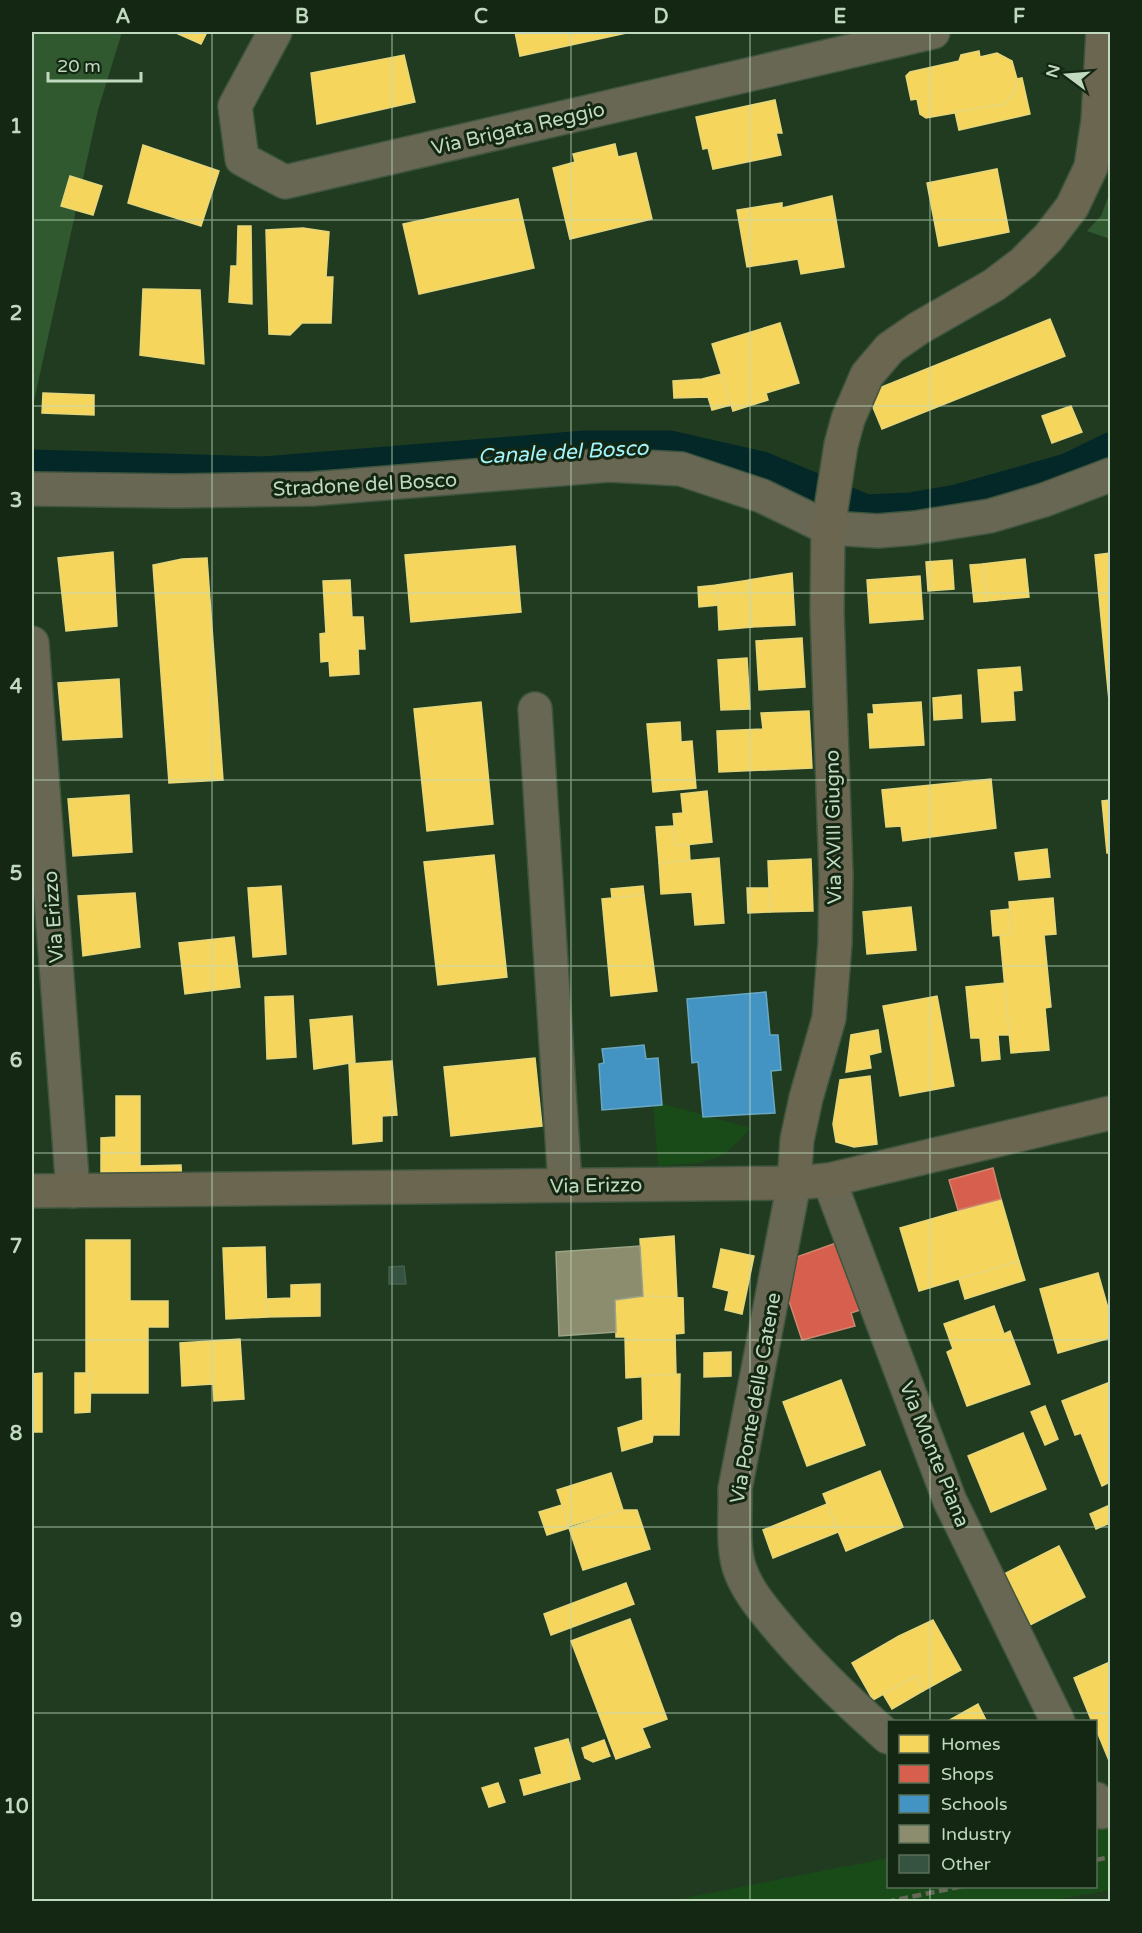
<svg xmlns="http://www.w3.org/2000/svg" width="1142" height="1933" viewBox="0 0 1142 1933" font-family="'Varela Round',sans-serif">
<rect width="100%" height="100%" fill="#203b20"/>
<!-- built -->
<g fill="#194b18">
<path d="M653,1101L750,1128L739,1141L721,1156L699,1163L658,1166Z"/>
<path d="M1110,1814V1890L1050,1901L665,1902L888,1858V1886H1096V1817Z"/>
</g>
<!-- green -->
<g fill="#31592f">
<path d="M32,32H122L98,110L32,410Z"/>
<path d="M1110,192V239L1087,231L1101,216Z"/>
</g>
<!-- homes -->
<g fill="#f6d55c" stroke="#e6d67a" stroke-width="1.5">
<path d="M174,32H207L201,44Z"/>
<path d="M515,32H631L520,56Z"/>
<path d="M979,51L980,57L997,53L1012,61L1017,79L1015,91L1005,104L926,118L920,114L917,99L911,100L906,76L910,72L959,61L961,55Z"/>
<path d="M404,55L415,102L317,124L311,73Z"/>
<path d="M1022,78L1030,114L959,130L955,112L1005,104L1015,91L1017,79Z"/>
<path d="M775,100L782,133H776L781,155L713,169L708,148L703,149L696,117Z"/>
<path d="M615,144L618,157L636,153L652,219L570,239L553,168L575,162L573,154Z"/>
<path d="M143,145L219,171L201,226L128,203Z"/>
<path d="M997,169L1009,232L939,246L927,183Z"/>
<path d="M70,176L102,186L93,215L61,206Z"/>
<path d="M832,196L844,267L801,274L798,259L747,267L737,210L782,203V208Z"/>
<path d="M518,199L534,268L419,294L403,224Z"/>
<path d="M238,226H251L252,304L229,302L231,266H237Z"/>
<path d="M303,228L329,232L326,277H333L331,323H302L290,335L269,334L266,230Z"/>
<path d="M143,289L200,290L204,364L140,355Z"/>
<path d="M1050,319L1065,356L882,429L867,393Z"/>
<path d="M780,323L799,383L766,393L768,400L733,411L712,344Z"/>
<path d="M722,374L731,405L712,410L708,397L674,398L673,381L702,379Z"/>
<path d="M43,393L94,395V415L42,413Z"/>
<path d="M1071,406L1082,432L1052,443L1042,416Z"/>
<path d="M515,546L521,612L411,622L405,555Z"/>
<path d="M113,552L117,626L66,631L58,558Z"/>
<path d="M1110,553V711L1095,555Z"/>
<path d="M207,558L223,780L169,783L153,565L182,559Z"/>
<path d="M1025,559L1029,597L987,601L983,564Z"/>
<path d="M952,560L954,589L928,591L926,562Z"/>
<path d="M983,564L987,601L974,602L970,565Z"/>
<path d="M792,573L795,625L752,627L749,580Z"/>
<path d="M920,576L923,619L870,623L867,580Z"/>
<path d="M350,580L352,617H363L365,649H358L359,674L330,676L329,661L321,662L320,634L326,633L323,581Z"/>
<path d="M749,580L752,627L719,630L717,585Z"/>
<path d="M717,585L718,605L699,607L698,587Z"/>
<path d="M802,638L805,687L759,690L756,641Z"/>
<path d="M747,658L750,709L721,710L718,660Z"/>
<path d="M1020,667L1022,690L1013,691L1015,720L982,722L978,670Z"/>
<path d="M119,679L122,737L63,740L58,683Z"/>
<path d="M961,695L962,718L934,720L933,698Z"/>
<path d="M481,702L493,824L427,831L414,709Z"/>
<path d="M921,702L924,745L870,748L868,714H874L873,705Z"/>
<path d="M809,711L812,768L719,772L717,731L763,729L761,713Z"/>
<path d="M680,722L681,742L692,741L696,788L653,792L647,724Z"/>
<path d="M991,779L996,828L903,841L901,826L886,827L882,790Z"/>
<path d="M707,791L712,842L676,846L673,814L683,813L681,794Z"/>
<path d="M129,795L132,852L73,856L68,799Z"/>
<path d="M1110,800V853H1107L1102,801Z"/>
<path d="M674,826L676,846L689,844L690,861L659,863L656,827Z"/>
<path d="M1047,849L1050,877L1019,880L1015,853Z"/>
<path d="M494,855L507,977L438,985L424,862Z"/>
<path d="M719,858L724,923L695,925L692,892L661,894L659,863Z"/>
<path d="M811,859L813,911L770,912L768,861Z"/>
<path d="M281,886L286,954L253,957L248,888Z"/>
<path d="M643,886L644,895L612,898L611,889Z"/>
<path d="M747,888H769L770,912L748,913Z"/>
<path d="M135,893L140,947L83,956L78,896Z"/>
<path d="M644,895L657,991L611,996L602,899Z"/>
<path d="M1053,898L1056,934L1044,935L1051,1007L1045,1008L1049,1050L1011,1053L1000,935L1012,934L1009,902Z"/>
<path d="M911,907L916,950L867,954L863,912Z"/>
<path d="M1009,909L1012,934L993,936L991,911Z"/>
<path d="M234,937L240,987L185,994L179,943Z"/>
<path d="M1005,983L1009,1035H998L1000,1059L982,1061L980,1038H971L966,987Z"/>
<path d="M293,996L296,1057L267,1059L265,997Z"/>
<path d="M937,996L954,1086L900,1096L883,1006Z"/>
<path d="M352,1016L355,1062L314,1069L310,1020Z"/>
<path d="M878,1030L881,1052L869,1055L871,1068L846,1072L851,1035Z"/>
<path d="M535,1058L542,1126L451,1136L444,1067Z"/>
<path d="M392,1061L397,1115L382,1116V1141L353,1144L349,1064Z"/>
<path d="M870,1076L877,1144L854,1147L836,1142L833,1124L840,1080Z"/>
<path d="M116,1096H140V1166L181,1165L182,1186L101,1187V1138L116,1137Z"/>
<path d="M1001,1199L1019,1261L919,1291L900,1228Z"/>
<path d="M674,1236L677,1298L643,1296L640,1239Z"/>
<path d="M86,1240H130V1301H168V1327H148V1393H91V1373H86Z"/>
<path d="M265,1247L267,1317L226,1319L223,1248Z"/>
<path d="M721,1249L754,1256L742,1314L725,1310L729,1291L713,1287Z"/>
<path d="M1019,1261L1025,1280L965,1299L959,1279Z"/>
<path d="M1098,1273L1110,1315V1338L1058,1353L1040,1289Z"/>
<path d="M320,1284V1316L267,1317V1299L291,1298V1285Z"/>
<path d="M643,1296L683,1298L684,1333L675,1334L676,1374L626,1378L625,1337H616L615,1300Z"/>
<path d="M994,1306L1004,1334L1010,1331L1030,1384L967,1406L947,1352L953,1349L944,1324Z"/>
<path d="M240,1339L244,1399L214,1401L213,1384L182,1386L180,1343Z"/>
<path d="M731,1352V1376L704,1377V1353Z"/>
<path d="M42,1373V1432H32V1374Z"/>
<path d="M75,1373H91L90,1412L75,1413Z"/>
<path d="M680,1374L679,1435H653L652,1442L622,1451L618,1428L643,1420L642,1376Z"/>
<path d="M841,1380L865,1445L807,1466L783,1402Z"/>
<path d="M1110,1382V1482L1102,1486L1081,1433L1075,1435L1062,1401Z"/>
<path d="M1045,1406L1058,1439L1045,1445L1031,1412Z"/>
<path d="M1023,1433L1046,1489L991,1512L968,1456Z"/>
<path d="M880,1471L903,1527L846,1551L823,1494Z"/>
<path d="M611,1473L623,1510L569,1526L557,1490Z"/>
<path d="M827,1504L838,1532L773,1558L763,1530Z"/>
<path d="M562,1505L569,1528L547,1535L539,1512Z"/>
<path d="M1110,1505V1523L1096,1529L1090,1514Z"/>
<path d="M623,1510H637L650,1549L583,1570L569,1528Z"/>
<path d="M1059,1546L1085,1597L1028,1626L1002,1575Z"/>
<path d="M626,1583L634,1604L551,1635L544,1614Z"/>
<path d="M630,1619L667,1719L642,1728L650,1747L616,1759L571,1641Z"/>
<path d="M933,1620L961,1670L923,1691L916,1676L873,1700L852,1663L899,1636Z"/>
<path d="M1110,1662V1763L1096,1729V1722H1092L1074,1678Z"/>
<path d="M916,1676L923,1691L892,1709L883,1694Z"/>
<path d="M978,1704L987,1722H946Z"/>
<path d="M568,1739L580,1779L524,1795L520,1780L542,1774L535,1748Z"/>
<path d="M604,1740L610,1756L593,1762L585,1758L582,1748Z"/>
<path d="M498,1783L505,1802L489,1807L482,1788Z"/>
</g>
<!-- shops -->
<g fill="#d6604d" stroke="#d0856f" stroke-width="1.5">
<path d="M993,1168L1001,1199L958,1210L949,1180Z"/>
<path d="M836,1243L860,1310L851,1313L855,1326L802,1340L786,1292L791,1259Z"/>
</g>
<!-- schools -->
<g fill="#4393c3" stroke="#69a8c2" stroke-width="1.5">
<path d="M766,992L770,1035H778L781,1070L771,1071L775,1113L703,1117L698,1062L692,1063L687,999Z"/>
<path d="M644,1045L646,1059L658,1058L662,1105L602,1110L599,1064L604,1063L602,1049Z"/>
</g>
<!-- industry -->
<path fill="#8c8c6e" stroke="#9ca386" stroke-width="1.5" d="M640,1246L643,1296L615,1300L616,1332L559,1336L556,1252Z"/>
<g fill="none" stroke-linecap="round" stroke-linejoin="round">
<!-- canal -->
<path stroke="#042828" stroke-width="33" d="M32,466L264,473L585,447H670L762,468L866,511L910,509L957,501L1067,470L1110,449"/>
</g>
<!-- building -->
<path fill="#355340" stroke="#435e4b" stroke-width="1.5" d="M404,1266L406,1284H389V1267Z"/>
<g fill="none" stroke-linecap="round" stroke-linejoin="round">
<!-- street casing -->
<g stroke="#3f553f" stroke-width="36">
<g id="street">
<path d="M275,32L235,106L242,159L285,182L933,32"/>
<path d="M32,489L175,491L312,489L609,465L681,469L762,496L828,528L878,531L915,528L990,516L1044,500L1110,475"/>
<path d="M32,643L73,1191"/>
<path d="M535,709L565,1185"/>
<path d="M829,1180L950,1501L1058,1722"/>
<path d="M794,1183L735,1489C736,1514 732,1543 739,1567C746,1588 759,1604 773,1621C808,1664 847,1701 888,1737"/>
<path d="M1096,1799L1102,1812"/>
</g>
</g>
<!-- secondary casing -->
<g stroke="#3f553f" stroke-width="36">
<g id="secondary">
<path d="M794,1183L797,1140L806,1098L829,1018L835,943L836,876L827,611L828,528L841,445L848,419L867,375L890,348L919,328L994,285L1023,263L1048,238L1072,207L1091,167L1098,121L1103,32"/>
<path d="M32,1191L794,1183L829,1180L1110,1113"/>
</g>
</g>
<!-- street -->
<use href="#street" stroke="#686754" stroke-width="33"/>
<!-- secondary -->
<use href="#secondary" stroke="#6b6650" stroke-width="33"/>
<!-- rail -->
<g stroke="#666958" stroke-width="4.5" stroke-dasharray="9 4.5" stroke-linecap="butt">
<path d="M1096,1860L1110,1857"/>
<path d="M886,1902L963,1886"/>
</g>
</g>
<!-- grid -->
<path fill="none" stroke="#c1dabf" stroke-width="1.5" stroke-opacity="0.55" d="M212,32V1902M392,32V1902M571,32V1902M750,32V1902M930,32V1722M32,220H1110M32,406H1110M32,593H1110M32,780H1110M32,966H1110M32,1153H1110M32,1340H1110M32,1527H1110M32,1713H1110M930,1886V1902"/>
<g text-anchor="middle" stroke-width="6" stroke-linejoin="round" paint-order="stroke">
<!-- street labels -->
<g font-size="20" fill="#c1dabf" stroke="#132712">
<text transform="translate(518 128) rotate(-13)" y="7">Via Brigata Reggio</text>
<text transform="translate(365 484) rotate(-3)" y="7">Stradone del Bosco</text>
<text transform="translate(833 827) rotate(-91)" y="7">Via XVIII Giugno</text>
<text transform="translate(53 917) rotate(-94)" y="7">Via Erizzo</text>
<text transform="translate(596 1185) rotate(-1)" y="7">Via Erizzo</text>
<text transform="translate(755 1398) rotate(-80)" y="7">Via Ponte delle Catene</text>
<text transform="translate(935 1454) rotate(68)" y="7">Via Monte Piana</text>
</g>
<!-- water labels -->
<g font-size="21" font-style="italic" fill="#a3f4fb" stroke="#132712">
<text transform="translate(563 452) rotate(-3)" y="7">Canale del Bosco</text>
</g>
</g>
<!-- border -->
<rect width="1142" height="1933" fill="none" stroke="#132712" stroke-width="66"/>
<!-- legend -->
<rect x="887" y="1720" width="210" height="168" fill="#132712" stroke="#596f57" stroke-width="1.5"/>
<rect x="899" y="1735" width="30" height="18" fill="#f6d55c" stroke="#596f57" stroke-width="1.5"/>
<text x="941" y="1750" font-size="18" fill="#c1dabf">Homes</text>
<rect x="899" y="1765" width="30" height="18" fill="#d6604d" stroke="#596f57" stroke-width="1.5"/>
<text x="941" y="1780" font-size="18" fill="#c1dabf">Shops</text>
<rect x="899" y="1795" width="30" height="18" fill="#4393c3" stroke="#596f57" stroke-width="1.5"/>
<text x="941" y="1810" font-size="18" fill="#c1dabf">Schools</text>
<rect x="899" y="1825" width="30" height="18" fill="#8c8c6e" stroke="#596f57" stroke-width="1.5"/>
<text x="941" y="1840" font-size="18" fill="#c1dabf">Industry</text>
<rect x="899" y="1855" width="30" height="18" fill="#355340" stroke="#596f57" stroke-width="1.5"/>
<text x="941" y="1870" font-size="18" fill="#c1dabf">Other</text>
<!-- north arrow -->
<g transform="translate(1067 75) rotate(286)" stroke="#132712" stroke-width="4.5" paint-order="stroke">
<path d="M0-4.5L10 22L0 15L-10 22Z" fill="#c1dabf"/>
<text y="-9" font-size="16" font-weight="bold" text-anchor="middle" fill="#c1dabf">N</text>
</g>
<!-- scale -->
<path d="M48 72v9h93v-9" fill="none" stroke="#c1dabf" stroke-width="3"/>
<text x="57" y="72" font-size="18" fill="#c1dabf" stroke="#132712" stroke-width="4.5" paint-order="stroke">20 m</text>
<rect x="33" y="33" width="1076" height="1867" fill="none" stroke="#c1dabf" stroke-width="2"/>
<g font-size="20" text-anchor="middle" font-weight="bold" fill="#c1dabf">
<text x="123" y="23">A</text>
<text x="302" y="23">B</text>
<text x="481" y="23">C</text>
<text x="661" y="23">D</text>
<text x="840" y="23">E</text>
<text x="1019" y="23">F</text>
<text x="16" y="133">1</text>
<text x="16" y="320">2</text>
<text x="16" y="507">3</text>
<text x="16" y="693">4</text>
<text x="16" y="880">5</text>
<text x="16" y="1067">6</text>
<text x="16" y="1253">7</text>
<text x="16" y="1440">8</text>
<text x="16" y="1627">9</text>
<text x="16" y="1813">10</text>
</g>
</svg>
